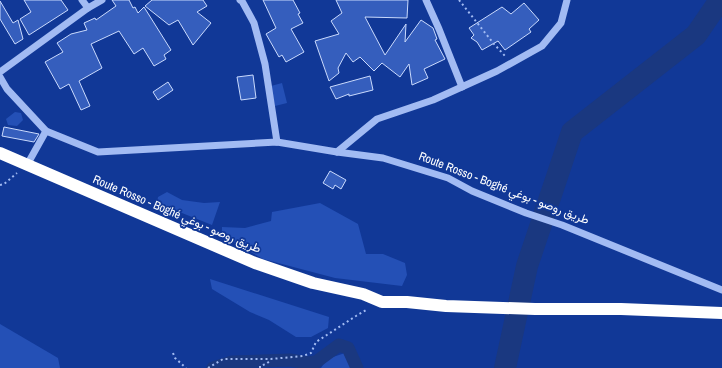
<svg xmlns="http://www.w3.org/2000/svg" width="722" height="368" viewBox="0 0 722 368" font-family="'Archivo Narrow',Vazirmatn,sans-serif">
<rect width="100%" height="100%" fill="#113897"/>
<!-- green -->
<g fill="#2450b6">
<path d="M282,83L287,103L275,106L271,86Z"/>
<path d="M15,112L21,113L23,120L17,126L8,125L6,119Z"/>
<path d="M167,192L182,200L204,203L220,202L212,225L157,203L158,197Z"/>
<path d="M320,203L358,224L366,254H383L405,263L407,275L402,286L335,278L263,259L222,236V227L245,228L271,221L272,212Z"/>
<path d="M210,279L329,317L328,328L311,337H296L269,320L250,312L212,289Z"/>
<path d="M0,324L58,358L60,368H0Z"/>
<path d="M345,353L352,368H321L327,359Z"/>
</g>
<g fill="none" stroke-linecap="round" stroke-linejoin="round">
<!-- canal -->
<path stroke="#1a3880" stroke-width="13" d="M213,368L232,362L290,360L308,363L316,362L339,345L348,348L357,368"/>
<!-- river -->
<path stroke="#1a3880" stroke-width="22" d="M505,368L527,266L572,132L696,35L720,0"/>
</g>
<!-- building -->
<g fill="#355ebd" stroke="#cadafd">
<path d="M24,0H61L68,10L29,35L20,19L31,12Z"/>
<path d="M112,0H129L133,8L135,7L138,13L144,7L171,50L164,55L166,59L154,66L143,48L134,54L119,31L91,44L102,68L79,81L90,106L81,110L69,84L60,89L45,62L63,52L57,43L71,34L87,30L84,23L95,18L96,20L116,6Z"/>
<path d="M152,0H203L207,6L197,12L211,23L193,45L178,20L169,25L145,6Z"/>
<path d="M263,0H293L300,13L298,14L303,23L291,29L304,52L286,62L282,55L279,57L266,34L276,28Z"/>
<path d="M336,0H408L407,18L365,17L385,55L406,24L405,42L421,20L433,28L437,39L435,40L445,59L424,69L428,78L412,85L409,64L400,77L382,63L374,71L360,57L353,62L346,53L338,68L339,73L329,81L315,41L339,34L331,21L342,13Z"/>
<path d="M0,1L13,23L18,20L23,39L15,44L0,19Z"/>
<path d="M524,3L539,20L529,29L531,32L505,50L498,41L482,50L477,42L471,38L474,35L469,28L502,7L511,14Z"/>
<path d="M253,75L256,98L241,100L237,77Z"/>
<path d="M370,76L373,90L349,96V94L336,99L330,87Z"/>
<path d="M168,82L173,90L158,100L153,92Z"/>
<path d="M4,127L39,134L34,142L2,136Z"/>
<path d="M330,171L346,180L341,189L335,185L333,189L323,183Z"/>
</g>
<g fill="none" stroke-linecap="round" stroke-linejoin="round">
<!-- path -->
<g stroke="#a2bbf3" stroke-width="2" stroke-dasharray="2 3" stroke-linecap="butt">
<path d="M459,0L494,44L505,56"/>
<path d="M0,185L4,184L17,173"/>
<path d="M173,353L175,358L186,368"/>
<path d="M208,368L223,359H271L303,356L311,353L316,342L356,316L368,309"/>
<path d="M260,368V366L266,364L271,360"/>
</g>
<!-- minor -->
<g stroke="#a2bbf3" stroke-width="7">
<path d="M82,0L88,8"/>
<path d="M240,0L242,1L254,23L265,64L277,142"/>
<path d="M426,0L439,29L462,87"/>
<path d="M0,72L88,8L102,0"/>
<path d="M0,77L7,89L46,131L98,152L277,142L337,152L383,158L448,178L472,191L526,213L562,225L722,290"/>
<path d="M337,152L377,119L433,100L497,71L542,46L561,23L567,0"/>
<path d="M27,165L46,131"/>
</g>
<!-- highway -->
<path stroke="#fff" stroke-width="12" d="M0,153L255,263L313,283L363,294L382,302H407L446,306L535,309H621L722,313"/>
</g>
<g text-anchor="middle" stroke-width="3.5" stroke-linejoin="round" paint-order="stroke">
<!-- street labels -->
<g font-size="12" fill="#fff" stroke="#113897">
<text transform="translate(504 188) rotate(21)" y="4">Route Rosso - Boghé طريق روصو - بوغي</text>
<text transform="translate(177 214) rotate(23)" y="4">Route Rosso - Boghé طريق روصو - بوغي</text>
</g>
</g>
</svg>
